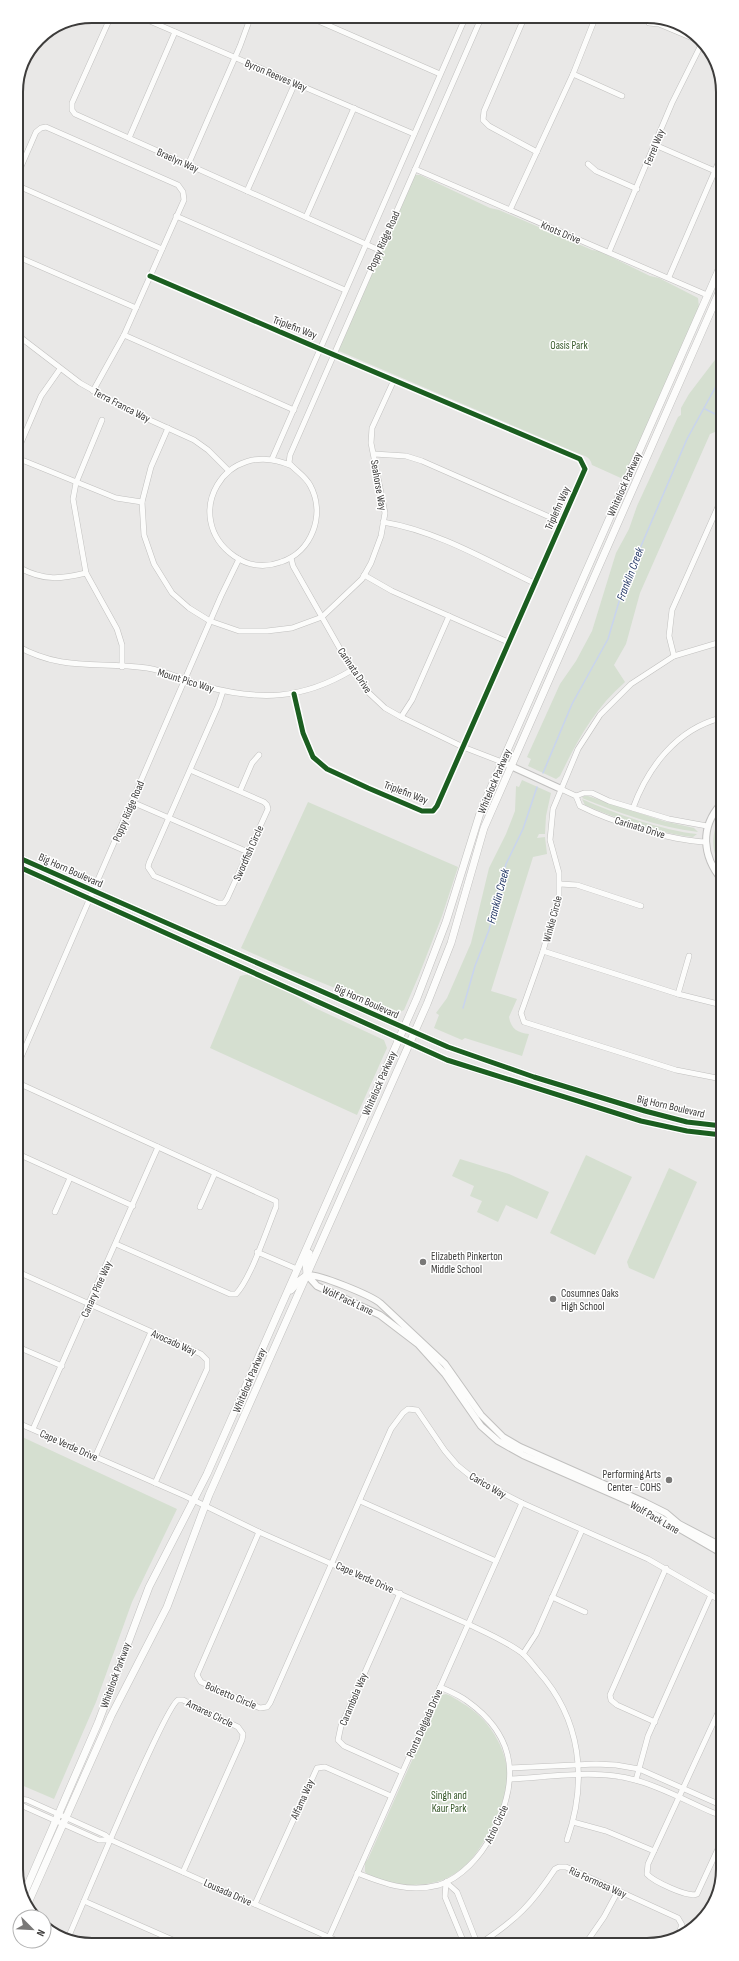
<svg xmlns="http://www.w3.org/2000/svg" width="739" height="1961" viewBox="0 0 739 1961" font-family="'Sofia Sans Condensed',sans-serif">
<rect width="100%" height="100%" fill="#e9e8e7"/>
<!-- green -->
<g fill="#d5dfd0">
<path d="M414,175H420L490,208L499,210L592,250L599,251L650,276L659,278L698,298L699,307L623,479L592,465C590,456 584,456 577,453L339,351V349Z"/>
<path d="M721,352V435L715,432L710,434L640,593L626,644L614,665L625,682C594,709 577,741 560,776L556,779L528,766L531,759L527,757L560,684L576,661L592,631L616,553L629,529L637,506L678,417L681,415V408L689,394Z"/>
<path d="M522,780L551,793L546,816L545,834H539L537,838L545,837L547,854L533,857L491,991L517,999L509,1017C511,1029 518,1033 529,1034L522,1056L465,1038L462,1040L434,1028L439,1015L436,1013L447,998L471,943L489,868L506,834L515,811L516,786L519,787Z"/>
<path d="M584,796H588L663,821L694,828L698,832C658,827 619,813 582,798Z"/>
<path d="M582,799C613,813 664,831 697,834L693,837C661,834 614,818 585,805Z"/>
<path d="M308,802L458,867L442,916L419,975L404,1010L396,1014C345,991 292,972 241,948Z"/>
<path d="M721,815L722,868C710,852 711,832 721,815Z"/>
<path d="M249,974L292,994L313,1007L384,1040L387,1048L357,1115L210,1048L240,976Z"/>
<path d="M586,1155L632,1177L595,1255L550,1233Z"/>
<path d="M460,1159L509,1174L549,1192L537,1219L506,1205L498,1222L477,1212L482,1201L470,1196L474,1186L452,1176Z"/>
<path d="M669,1168L697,1182L654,1279L629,1268L627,1262Z"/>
<path d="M18,1435L177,1509L132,1602L96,1702L54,1799L19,1784Z"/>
<path d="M446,1694C452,1696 457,1700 462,1703C490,1718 512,1755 507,1787C504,1803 497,1818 489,1832C480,1850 467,1868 449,1877C434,1885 415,1886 399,1884C389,1882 371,1879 365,1872V1862L368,1859L435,1709C438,1702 437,1695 446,1694Z"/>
</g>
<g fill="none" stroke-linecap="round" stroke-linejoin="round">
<!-- stream -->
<g stroke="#c9d4ed" stroke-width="1.5">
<path d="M705,409L721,417"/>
<path d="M543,773L572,704L608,639L623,588L687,439L721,377"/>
<path d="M463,1008L475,966L489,930L506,864L523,829L537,787"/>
</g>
<!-- minor casing -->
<g stroke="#c1c0bf" stroke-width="6">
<g id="minor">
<path d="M111,16L72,103V110L75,114L379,250"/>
<path d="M138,16L414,134"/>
<path d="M307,16L440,74"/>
<path d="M525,16L484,111L483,120L489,126L537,152"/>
<path d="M649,23L659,24L702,42"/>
<path d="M573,74L622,96"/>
<path d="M129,138L175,32"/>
<path d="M655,145L715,171H720"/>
<path d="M588,164L596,171L637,189"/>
<path d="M188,165L240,46L251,16"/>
<path d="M415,169L707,295"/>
<path d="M715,171L720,179"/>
<path d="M16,178L36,132L41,128L46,127L178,185L183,192L184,200L124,335L93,391"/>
<path d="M16,185L162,249"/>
<path d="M247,191L295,83"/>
<path d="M510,210L573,74L596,16"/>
<path d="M176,216L345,290"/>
<path d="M306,217L354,108"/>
<path d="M609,252L672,103L702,43"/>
<path d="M16,256L136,308"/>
<path d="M150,276C293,338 436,398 580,459L585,469L437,806L433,811H422L368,788L327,769L313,757L303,733L294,694"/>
<path d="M669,277L720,159"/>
<path d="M16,334L80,383L130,411L194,440L208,450L229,471"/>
<path d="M124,335L294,410"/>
<path d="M102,420L76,483L73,499L86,573L117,629L122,645V667"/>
<path d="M168,428L151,467L142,502L144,535L154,564L172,593L189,608L210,621L239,631H267L292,628L322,617L362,579L371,563L381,536L385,513L371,443L372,428L394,380"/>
<path d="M17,452L41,396L60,369"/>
<path d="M374,454L406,456L422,461L561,522"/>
<path d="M17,458L116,498L142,502"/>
<path d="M272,459L466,16"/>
<path d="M292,466C224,435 180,518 234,556C248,566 265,568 281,562C312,552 326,514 310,485C305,476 296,471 289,463L290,455L482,16"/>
<path d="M714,517L721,520"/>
<path d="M383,522C437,531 486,560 534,583"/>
<path d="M291,558L293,566L352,670L368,692L385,708L401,717L463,747L502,762"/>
<path d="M20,568C44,581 61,579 86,573"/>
<path d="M364,575L392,591L508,642"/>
<path d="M721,642L674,656L631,684L600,715L578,749L553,809L550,840L559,873V895L543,951L521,1013L524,1022L676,1070L722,1079"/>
<path d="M17,646C64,672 97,661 147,668C167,671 185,681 204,686C259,701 302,700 352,670"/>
<path d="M674,656L669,636L672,610L721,500"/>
<path d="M401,717L412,700L449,616"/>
<path d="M190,770L264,802L267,805L268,809L227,899L224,903H218L154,876L148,867L149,863L218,706L223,691"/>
<path d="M561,789L576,796"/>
<path d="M240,791L252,763L259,755"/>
<path d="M576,796L580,806C612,822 669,840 705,842"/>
<path d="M576,796L584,793H592L609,801L669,819L707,826"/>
<path d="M132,802L248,852"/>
<path d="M633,808C648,767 677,729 721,718"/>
<path d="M560,884L577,885L641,906"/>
<path d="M543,951L678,994L722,1005"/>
<path d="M678,994L689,956"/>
<path d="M18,1064L221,596L239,559"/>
<path d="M18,1083L276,1201V1207C267,1229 251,1278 236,1294H230L116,1244"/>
<path d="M18,1154L133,1206"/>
<path d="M200,1207L215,1173"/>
<path d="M55,1212L70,1178"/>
<path d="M257,1252L297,1269"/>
<path d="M18,1272L201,1354L207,1360V1369L155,1483"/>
<path d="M18,1347L62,1366"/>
<path d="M18,1423L185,1496L259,1532L468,1624C487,1633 506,1641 522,1653C528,1658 533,1665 538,1671C581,1719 588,1780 567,1840"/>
<path d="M33,1429L158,1147"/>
<path d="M95,1457L151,1332"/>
<path d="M360,1501L496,1561"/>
<path d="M259,1532L197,1675L201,1682L260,1708L267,1707L270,1703L391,1429L403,1413L408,1409L417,1410L445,1451L457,1465L473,1478L522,1503L648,1559L723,1602"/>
<path d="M400,1593L341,1726L338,1740L344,1746L402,1772"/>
<path d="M552,1597L585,1612"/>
<path d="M523,1654L536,1634L582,1530"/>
<path d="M723,1702L648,1864L647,1874C653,1881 688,1898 697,1894L723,1838"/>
<path d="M655,1722L617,1705L611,1700L610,1695L666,1568"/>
<path d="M510,1768L596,1764L616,1765L639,1769L723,1806"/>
<path d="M511,1779C551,1777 596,1769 635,1780C660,1786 690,1803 714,1813L723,1815"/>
<path d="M636,1780L648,1736L711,1595"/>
<path d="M19,1799L27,1800L105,1835L111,1840L344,1944"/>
<path d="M19,1803L25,1807L99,1840H111"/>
<path d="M573,1822L606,1831L654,1851"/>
<path d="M357,1873C385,1884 409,1893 439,1885C461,1878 481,1856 491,1836C519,1784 519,1738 467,1701C459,1695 449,1691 440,1687"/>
<path d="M446,1882L457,1892L477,1943"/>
<path d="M446,1882L445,1897L464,1943"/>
<path d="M84,1901L182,1944"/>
<path d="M255,1904L317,1768L325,1767L391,1796"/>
<path d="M68,1938C81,1909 165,1706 178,1700H183L238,1727L243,1734L242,1740L183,1872"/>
<path d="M481,1943C517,1919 531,1905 555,1869L559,1867H566L678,1918L682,1925L678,1935"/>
<path d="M586,1943L604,1917L618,1891"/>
<path d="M326,1944L522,1503"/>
</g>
</g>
<!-- tertiary casing -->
<g stroke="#c1c0bf" stroke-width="8">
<g id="tertiary">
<path d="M502,762L561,789"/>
<path d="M721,804C700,827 702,856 722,880"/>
<path d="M723,1547L679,1524L666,1513L644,1502L520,1447L503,1437L481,1415L445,1364L380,1303C370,1295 319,1274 307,1275L317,1286L380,1315L418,1344L445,1374L481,1426L498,1441L523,1455L642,1507L723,1554"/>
</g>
</g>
<!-- secondary casing -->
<g stroke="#c1c0bf" stroke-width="8">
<g id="secondary">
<path d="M17,857L448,1047L534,1077L645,1111L687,1122L722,1126"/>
<path d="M17,866L447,1060L641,1121L687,1131L722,1135"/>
<path d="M291,1290L299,1281L307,1275L306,1262L309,1253"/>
<path d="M23,1896L98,1723L149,1587L207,1474L417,998L446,922L481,810L721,265"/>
<path d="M28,1903L111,1716L167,1607L209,1495L427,1004L451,943L484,828L721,288"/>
</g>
</g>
<!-- minor -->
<use href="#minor" stroke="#fcfcfb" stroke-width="5"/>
<!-- tertiary -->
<use href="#tertiary" stroke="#fcfcfb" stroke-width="6"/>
<!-- secondary -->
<use href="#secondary" stroke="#fcfcfb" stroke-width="7"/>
<!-- cycleway casing -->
<g stroke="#fff" stroke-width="8">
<g id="cycleway">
<path d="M150,276C293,338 436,398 580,459L585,469L437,806L433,811H422L368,788L327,769L313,757L303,733L294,694"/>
<path d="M17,857L448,1047L534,1077L645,1111L687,1122L722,1126"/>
<path d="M17,866L447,1060L641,1121L687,1131L722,1135"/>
</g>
</g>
<!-- cycleway -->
<use href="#cycleway" stroke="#1b5e20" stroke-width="5"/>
</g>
<!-- markers -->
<g fill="#797877" stroke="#fff" stroke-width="1.5">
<circle cx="423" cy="1262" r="4"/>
<circle cx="553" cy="1299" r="4"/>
<circle cx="669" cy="1480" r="4"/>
</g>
<g text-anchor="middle" stroke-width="3" stroke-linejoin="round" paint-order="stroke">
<!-- street labels -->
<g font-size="11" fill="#3d3c3b" stroke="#fff">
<text transform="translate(276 75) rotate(23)" y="4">Byron Reeves Way</text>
<text transform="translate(654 147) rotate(-68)" y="4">Ferrel Way</text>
<text transform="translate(178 160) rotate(24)" y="4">Braelyn Way</text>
<text transform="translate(561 232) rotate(23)" y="4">Knots Drive</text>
<text transform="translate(383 241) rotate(-66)" y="4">Poppy Ridge Road</text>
<text transform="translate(295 327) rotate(21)" y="4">Triplefin Way</text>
<text transform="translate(122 405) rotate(27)" y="4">Terra Franca Way</text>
<text transform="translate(624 484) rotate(-66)" y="4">Whitelock Parkway</text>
<text transform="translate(379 485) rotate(80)" y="4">Seahorse Way</text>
<text transform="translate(557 508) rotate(-66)" y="4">Triplefin Way</text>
<text transform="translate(355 670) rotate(56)" y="4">Carinata Drive</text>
<text transform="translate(186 680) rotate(17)" y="4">Mount Pico Way</text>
<text transform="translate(494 781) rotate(-67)" y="4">Whitelock Parkway</text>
<text transform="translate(406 792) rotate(21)" y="4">Triplefin Way</text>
<text transform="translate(128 811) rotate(-67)" y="4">Poppy Ridge Road</text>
<text transform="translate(640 827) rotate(17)" y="4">Carinata Drive</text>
<text transform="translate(248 853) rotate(-66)" y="4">Swordfish Circle</text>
<text transform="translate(71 870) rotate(24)" y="4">Big Horn Boulevard</text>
<text transform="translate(552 919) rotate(-75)" y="4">Winkle Circle</text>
<text transform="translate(367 1001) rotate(24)" y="4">Big Horn Boulevard</text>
<text transform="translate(379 1083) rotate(-66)" y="4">Whitelock Parkway</text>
<text transform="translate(671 1106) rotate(13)" y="4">Big Horn Boulevard</text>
<text transform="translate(96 1289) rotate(-66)" y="4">Canary Pine Way</text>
<text transform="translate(348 1300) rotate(25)" y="4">Wolf Pack Lane</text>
<text transform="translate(174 1342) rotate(24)" y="4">Avocado Way</text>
<text transform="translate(249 1380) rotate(-67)" y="4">Whitelock Parkway</text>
<text transform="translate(69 1445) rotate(24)" y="4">Cape Verde Drive</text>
<text transform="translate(488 1485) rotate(30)" y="4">Carico Way</text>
<text transform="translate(655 1517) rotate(30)" y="4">Wolf Pack Lane</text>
<text transform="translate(365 1577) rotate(24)" y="4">Cape Verde Drive</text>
<text transform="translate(115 1675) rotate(-70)" y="4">Whitelock Parkway</text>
<text transform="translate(231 1695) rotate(23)" y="4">Bolcetto Circle</text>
<text transform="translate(353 1699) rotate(-67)" y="4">Carambola Way</text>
<text transform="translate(210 1713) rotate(26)" y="4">Amares Circle</text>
<text transform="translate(424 1723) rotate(-66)" y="4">Ponta Delgada Drive</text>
<text transform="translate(302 1799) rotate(-66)" y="4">Alfama Way</text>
<text transform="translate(496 1824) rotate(-65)" y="4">Atrio Circle</text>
<text transform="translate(598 1882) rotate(24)" y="4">Ria Formosa Way</text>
<text transform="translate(228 1892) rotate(24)" y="4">Lousada Drive</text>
</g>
<!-- park labels -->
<g font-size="11" fill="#345627" stroke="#fff">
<text x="569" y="349">Oasis Park</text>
<text x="449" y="1799">Singh and<tspan x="449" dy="13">Kaur Park</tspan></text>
</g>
<!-- poi labels -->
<g font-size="11" fill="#3d3c3b" stroke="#fff" text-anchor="start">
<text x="431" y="1260">Elizabeth Pinkerton<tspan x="431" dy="13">Middle School</tspan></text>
<text x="561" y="1297">Cosumnes Oaks<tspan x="561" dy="13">High School</tspan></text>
<text x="661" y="1478" text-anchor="end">Performing Arts<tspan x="661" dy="13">Center - COHS</tspan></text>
</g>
<!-- water labels -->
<g font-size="12" font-style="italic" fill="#253967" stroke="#fff">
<text transform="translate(630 574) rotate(-69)" y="4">Franklin Creek</text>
<text transform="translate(498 896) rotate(-75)" y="4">Franklin Creek</text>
</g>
</g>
<!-- crop -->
<path d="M0 0H739V1961H0ZM92 23H647A69 69 0 0 1 716 92V1869A69 69 0 0 1 647 1938H92A69 69 0 0 1 23 1869V92A69 69 0 0 1 92 23Z" fill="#fff" fill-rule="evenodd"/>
<path fill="none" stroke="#3d3c3b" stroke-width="2" d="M92 23H647A69 69 0 0 1 716 92V1869A69 69 0 0 1 647 1938H92A69 69 0 0 1 23 1869V92A69 69 0 0 1 92 23Z"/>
<!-- north arrow -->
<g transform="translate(32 1929) rotate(114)"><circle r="19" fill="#ffffff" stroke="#b1b1b1"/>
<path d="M0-3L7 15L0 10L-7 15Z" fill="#797877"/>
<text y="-6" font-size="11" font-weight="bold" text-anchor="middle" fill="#3d3c3b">N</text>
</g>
</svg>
